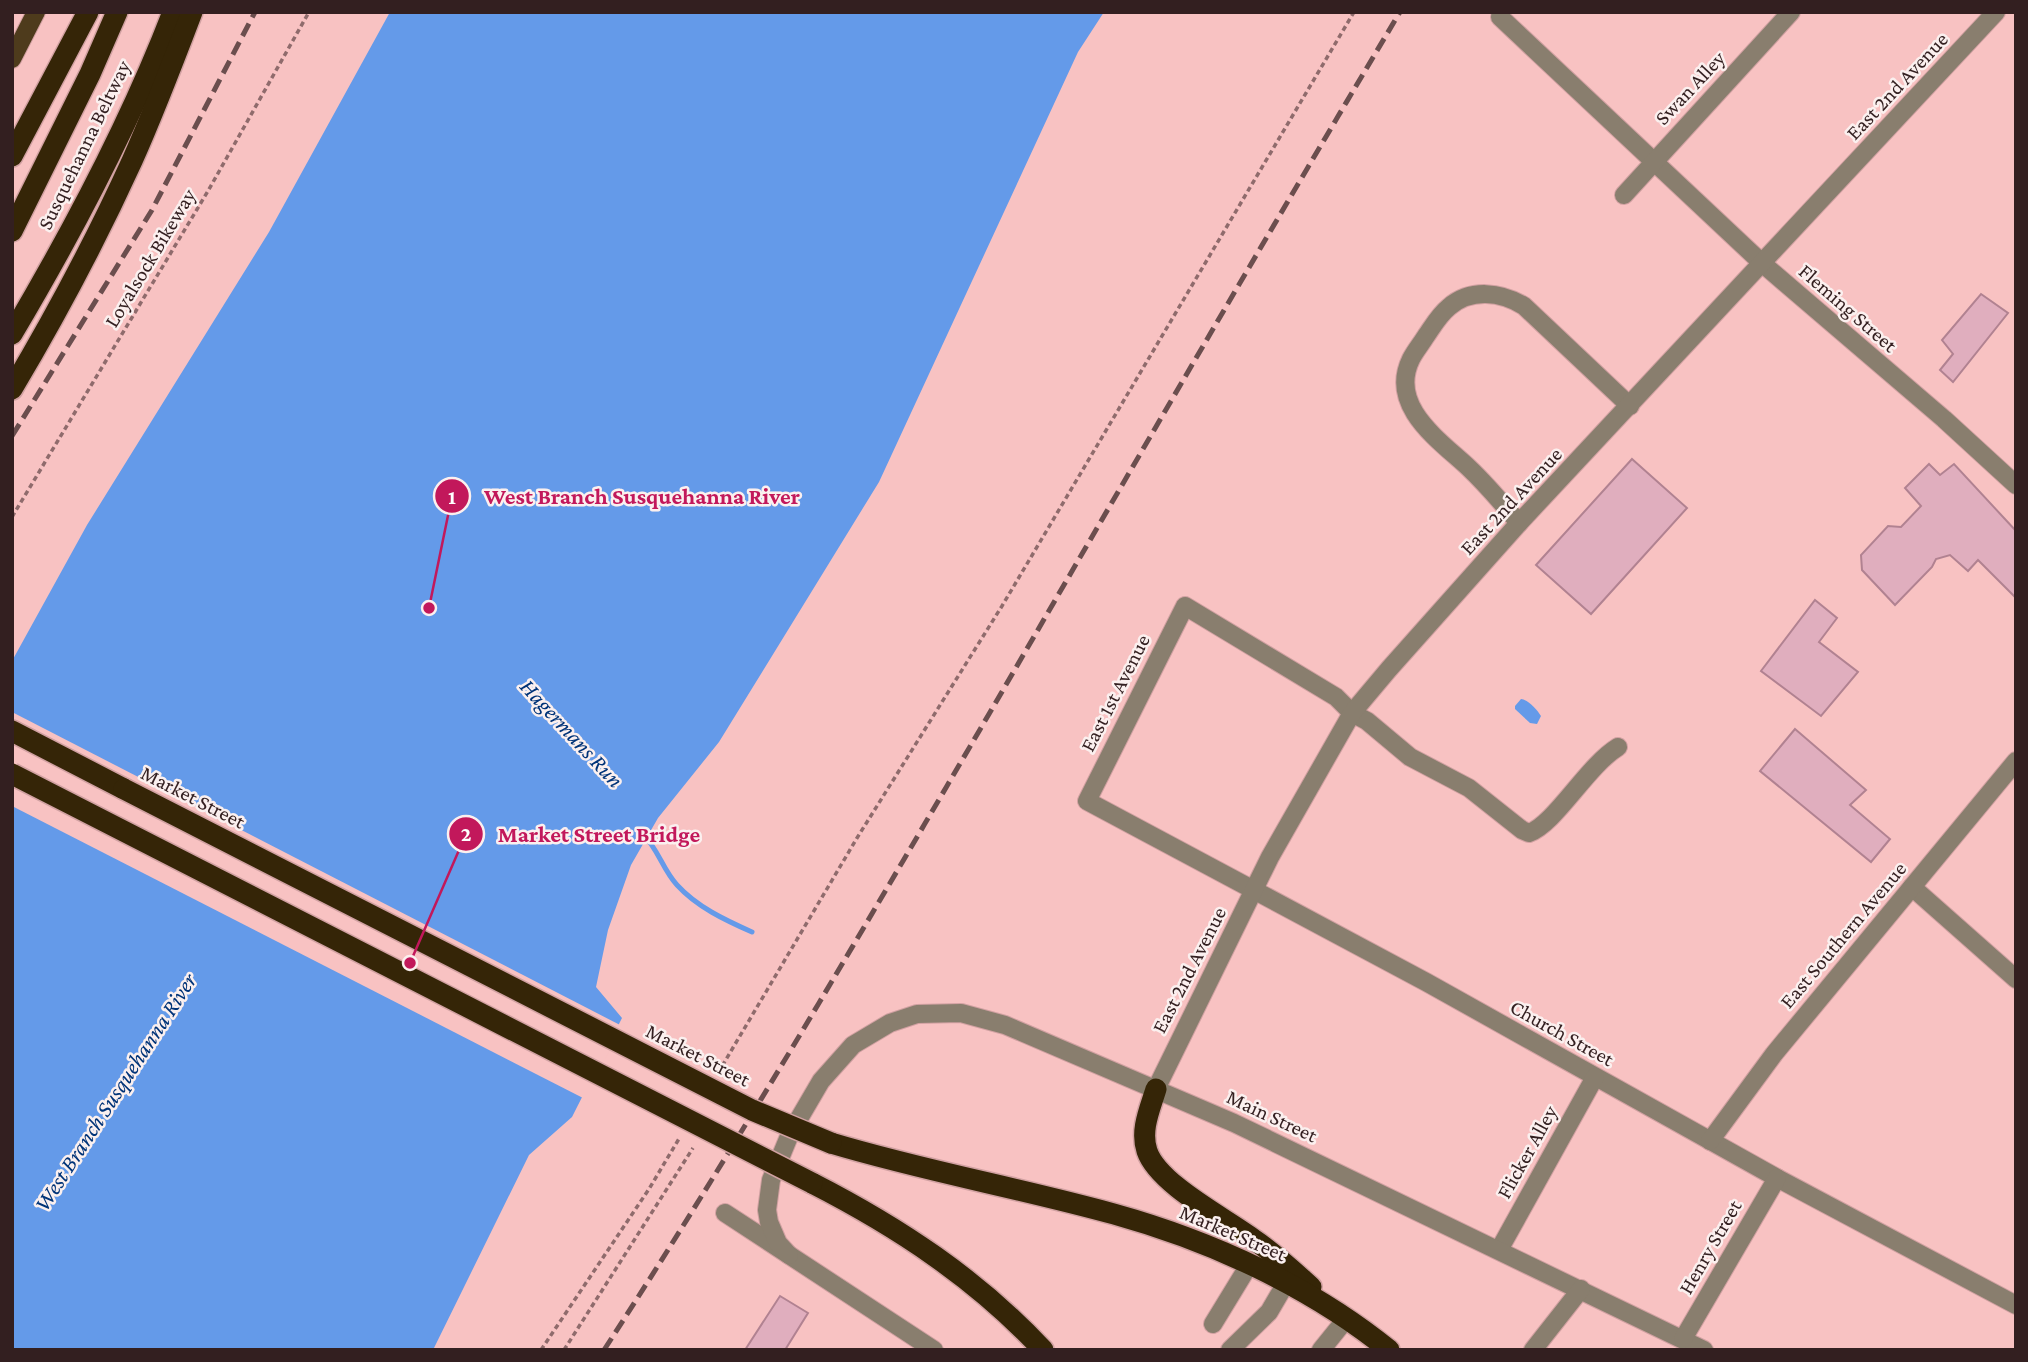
<svg xmlns="http://www.w3.org/2000/svg" width="2028" height="1362" viewBox="0 0 2028 1362" font-family="'Crimson Pro',serif">
<rect width="100%" height="100%" fill="#f8c2c2"/>
<!-- water -->
<g fill="#649ae9">
<path d="M390,12H1104L1078,52L879,482L719,742L658,818L631,865L608,930L596,987L622,1018L572,1117L529,1155L433,1350H12V661L87,525L269,232Z"/>
<path d="M1521,699C1529,700 1537,710 1541,716L1537,724L1530,723L1515,709V706Z"/>
</g>
<!-- pier -->
<path fill="#f8c2c2" d="M12,712L622,1026L585,1099L12,806Z"/>
<g fill="none" stroke-linecap="round" stroke-linejoin="round">
<!-- stream -->
<path stroke="#649ae9" stroke-width="5" d="M643,834C658,849 663,870 677,885C697,907 725,920 752,932"/>
</g>
<!-- building -->
<g fill="#e0aebe" stroke="#b18291" stroke-width="2">
<path d="M1981,294L2008,313L1953,382L1940,370L1953,354L1942,340Z"/>
<path d="M1632,459L1687,508L1591,614L1536,565Z"/>
<path d="M1929,464L1940,475L1954,464L2016,531V598L1978,560L1968,571L1950,555L1936,559L1932,567L1895,605L1862,570L1861,555L1888,526L1901,527L1921,506L1905,488Z"/>
<path d="M1815,600L1837,618L1819,642L1858,672L1821,716L1761,671Z"/>
<path d="M1795,729L1866,790L1850,805L1890,839L1871,862L1760,771Z"/>
<path d="M780,1296L808,1313L785,1350H745Z"/>
</g>
<g fill="none" stroke-linecap="round" stroke-linejoin="round">
<!-- minor casing -->
<g stroke="#d1a1a2" stroke-width="20">
<g id="minor">
<path d="M1500,17L1763,264L1944,419L2016,485"/>
<path d="M1624,195L1791,12"/>
<path d="M1519,523C1503,504 1487,485 1469,468C1439,440 1388,406 1411,359C1415,351 1421,344 1426,336C1433,326 1439,315 1449,307C1471,288 1501,292 1524,306L1630,406"/>
<path d="M1618,747C1587,766 1555,824 1529,833L1522,830L1469,788L1410,757L1367,721L1352,713L1336,697L1185,606L1087,801L1426,982L1777,1178L2016,1305"/>
<path d="M1912,887L2016,979"/>
<path d="M1156,1089L1270,857L1352,713L1389,669L1519,523L1996,12"/>
<path d="M1710,1141L1774,1054L2016,761"/>
<path d="M725,1213L934,1350"/>
<path d="M1499,1250L1595,1077"/>
<path d="M789,1255L778,1243L769,1222L767,1210L771,1180L790,1134L821,1081L853,1045L890,1023L917,1014L961,1013L1005,1025L1234,1123L1704,1350"/>
<path d="M1213,1324L1249,1265"/>
<path d="M1683,1339L1777,1178"/>
<path d="M1230,1350L1269,1312L1286,1283"/>
<path d="M1321,1350L1346,1319"/>
<path d="M1533,1350L1581,1289"/>
</g>
</g>
<!-- major casing -->
<g stroke="#d1a1a2" stroke-width="20">
<path id="major" d="M12,59L36,12"/>
</g>
<!-- highway casing -->
<g stroke="#d1a1a2" stroke-width="24">
<g id="highway">
<path d="M12,156L88,12"/>
<path d="M12,231L90,74L117,12"/>
<path d="M12,334C73,231 130,124 173,12"/>
<path d="M12,389C56,315 96,240 132,161C154,112 173,62 192,12"/>
<path d="M12,731L124,789"/>
<path d="M1156,1089C1150,1109 1140,1130 1147,1151C1158,1184 1225,1218 1253,1239C1274,1253 1292,1270 1311,1287"/>
<path d="M831,1143C924,1171 1020,1188 1114,1214C1211,1241 1310,1286 1389,1350"/>
<path d="M812,1183C898,1227 977,1279 1043,1350"/>
</g>
</g>
<!-- path -->
<g stroke="#8f6b6c" stroke-width="3.5" stroke-dasharray="5 3.5" stroke-linecap="butt">
<path d="M12,517L208,191L309,12"/>
<path d="M718,1073L857,838L1002,606L1354,12"/>
<path d="M541,1350L649,1189L680,1137"/>
<path d="M564,1350L693,1148"/>
</g>
<!-- minor -->
<use href="#minor" stroke="#897e6e" stroke-width="18"/>
<!-- major -->
<use href="#major" stroke="#4e3b1c" stroke-width="18"/>
<!-- highway -->
<use href="#highway" stroke="#352507" stroke-width="21"/>
<!-- rail -->
<g stroke="#6b4e4e" stroke-width="5" stroke-dasharray="14 7" stroke-linecap="butt">
<path d="M12,436L152,210L255,12"/>
<path d="M604,1350C739,1142 864,928 989,714C1125,480 1261,245 1400,12"/>
</g>
<!-- highway-bridge casing -->
<g stroke="#d1a1a2" stroke-width="24" stroke-linecap="butt">
<g id="highway-bridge">
<path d="M12,774L812,1183"/>
<path d="M124,789L752,1110L831,1143"/>
</g>
</g>
<!-- highway-bridge -->
<use href="#highway-bridge" stroke="#352507" stroke-width="21"/>
</g>
<g text-anchor="middle" stroke-width="5" stroke-linejoin="round" paint-order="stroke">
<!-- street labels -->
<g font-size="21" fill="#331f20" stroke="#fbf0ef">
<text transform="translate(1897 86) rotate(-47)" y="7">East 2nd Avenue</text>
<text transform="translate(1690 88) rotate(-47)" y="7">Swan Alley</text>
<text transform="translate(84 145) rotate(-64)" y="7">Susquehanna Beltway</text>
<text transform="translate(150 258) rotate(-59)" y="7">Loyalsock Bikeway</text>
<text transform="translate(1848 308) rotate(41)" y="7">Fleming Street</text>
<text transform="translate(1511 501) rotate(-47)" y="7">East 2nd Avenue</text>
<text transform="translate(1115 693) rotate(-63)" y="7">East 1st Avenue</text>
<text transform="translate(193 797) rotate(27)" y="7">Market Street</text>
<text transform="translate(1843 935) rotate(-50)" y="7">East Southern Avenue</text>
<text transform="translate(1189 970) rotate(-63)" y="7">East 2nd Avenue</text>
<text transform="translate(1562 1033) rotate(29)" y="7">Church Street</text>
<text transform="translate(698 1055) rotate(27)" y="7">Market Street</text>
<text transform="translate(1272 1116) rotate(25)" y="7">Main Street</text>
<text transform="translate(1527 1152) rotate(-61)" y="7">Flicker Alley</text>
<text transform="translate(1233 1233) rotate(23)" y="7">Market Street</text>
<text transform="translate(1710 1247) rotate(-60)" y="7">Henry Street</text>
</g>
<!-- water labels -->
<g font-size="23" font-style="italic" fill="#003378" stroke="#fbf0ef">
<text transform="translate(572 733) rotate(47)" y="8">Hagermans Run</text>
<text transform="translate(115 1092) rotate(-57)" y="8">West Branch Susquehanna River</text>
</g>
</g>
<!-- callouts -->
<path fill="none" stroke="#c2185b" stroke-width="2.5" d="M429 608L452 496M410 963L466 834"/>
<g fill="#c2185b" stroke="#fbf0ef" stroke-width="2.5">
<circle cx="429" cy="608" r="7"/>
<circle cx="410" cy="963" r="7"/>
<circle cx="452" cy="496" r="18"/>
<circle cx="466" cy="834" r="18"/>
</g>
<g font-size="21" text-anchor="middle" font-weight="bold" fill="#fff">
<text x="452" y="504">1</text>
<text x="466" y="841">2</text>
</g>
<g font-size="23" text-anchor="middle" font-weight="bold" fill="#c2185b" stroke="#fbf0ef" stroke-width="5" stroke-linejoin="round" paint-order="stroke">
<text x="642" y="504">West Branch Susquehanna River</text>
<text x="599" y="842">Market Street Bridge</text>
</g>
<!-- border -->
<rect width="2028" height="1362" fill="none" stroke="#331f20" stroke-width="28"/>
</svg>
